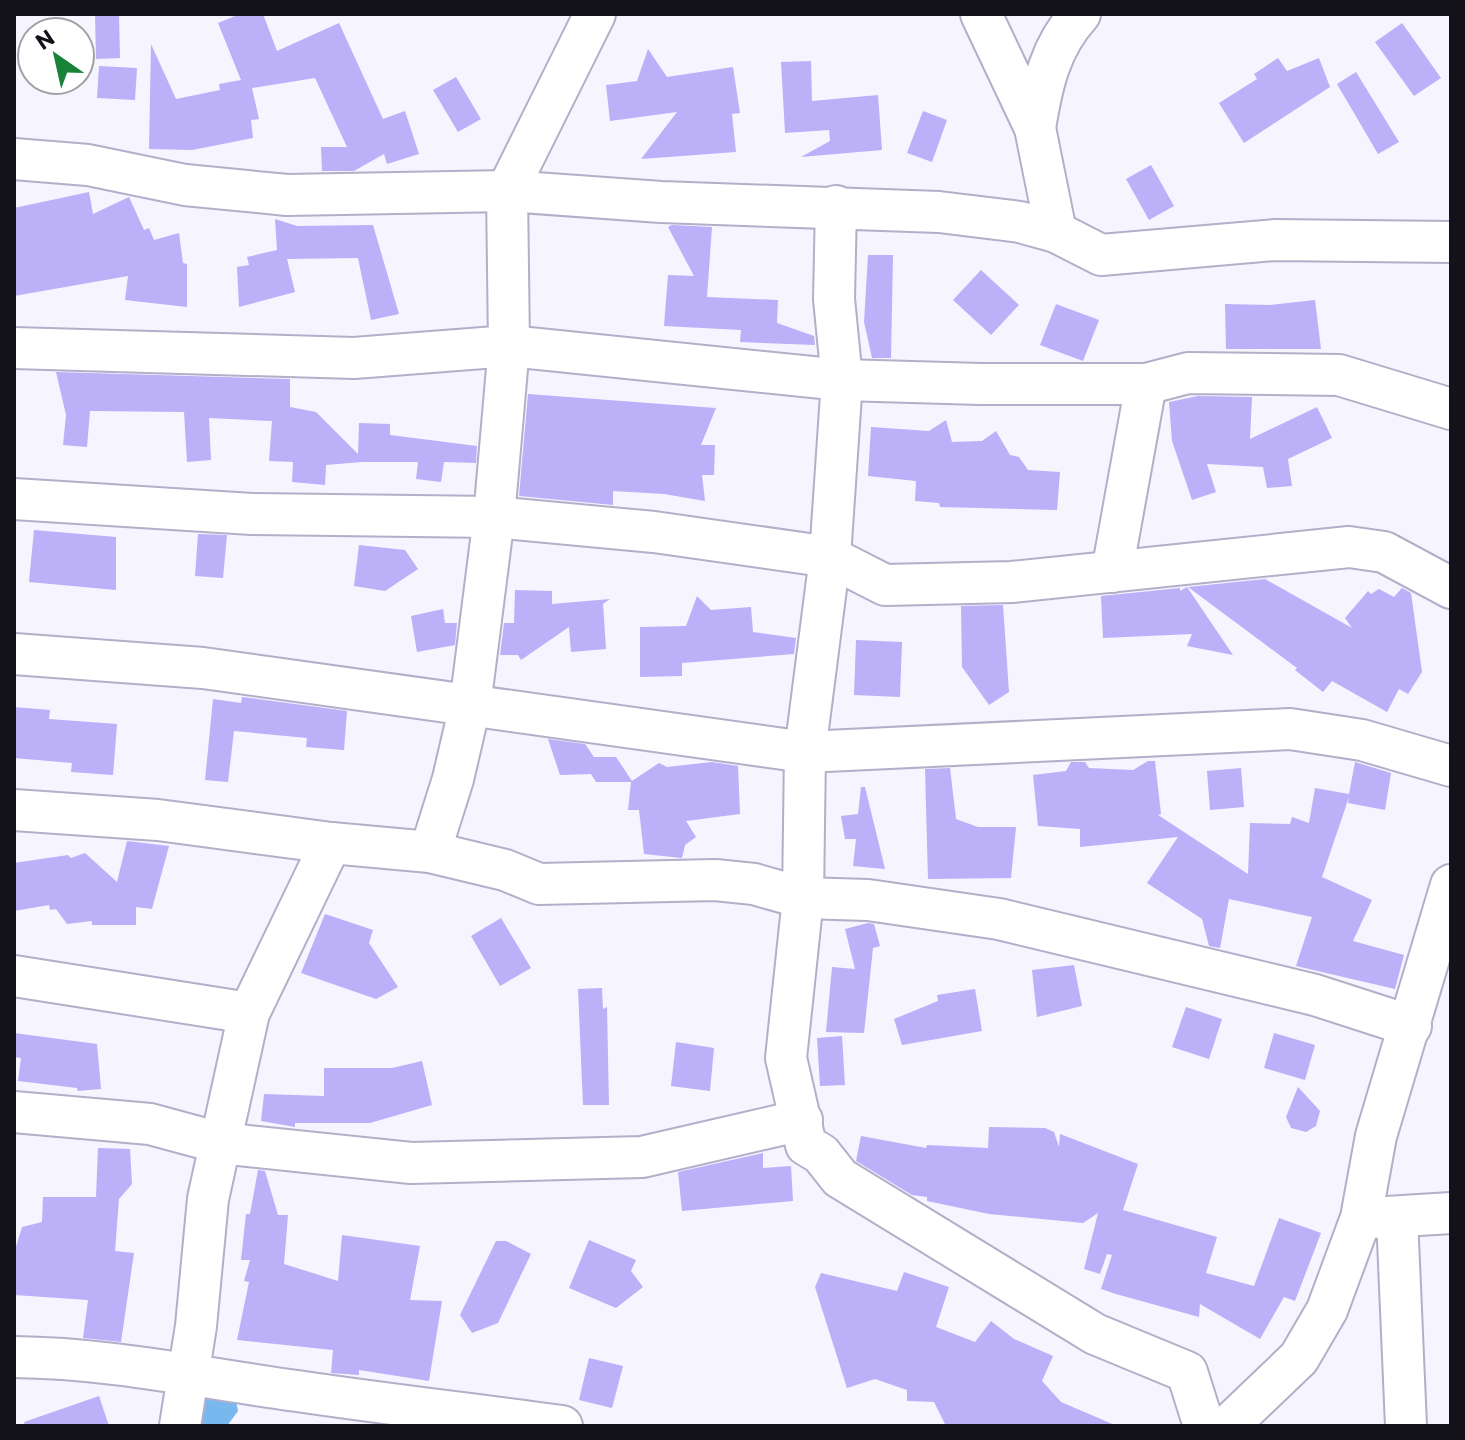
<svg xmlns="http://www.w3.org/2000/svg" width="1465" height="1440" viewBox="0 0 1465 1440" font-family="Commissioner,sans-serif">
<rect width="100%" height="100%" fill="#f5f4ff"/>
<!-- water -->
<path fill="#79b8ef" d="M219,1386L235,1396L238,1411L227,1426H197L190,1405Z"/>
<!-- building -->
<g fill="#bcb0f9">
<path d="M95,14H119L120,58L96,59Z"/>
<path d="M240,14H263L277,51L339,23L383,119L405,111L419,154L387,164L384,154L354,171H322L321,147H347L315,78L252,88L259,119L251,120L253,138L192,150L149,149L151,44L176,99L220,90L219,84L241,80L218,23Z"/>
<path d="M1402,23L1441,78L1414,96L1375,42Z"/>
<path d="M648,49L667,77L733,67L740,113L732,114L736,152L641,159L677,112L610,121L606,85L637,81Z"/>
<path d="M1278,58L1287,71L1319,58L1330,87L1244,143L1219,103L1257,79L1254,74Z"/>
<path d="M811,61L812,101L878,95L882,150L801,157L830,141L829,130L785,133L781,62Z"/>
<path d="M99,66L137,68L135,100L97,98Z"/>
<path d="M1356,72L1399,142L1378,154L1337,84Z"/>
<path d="M456,77L481,119L458,132L433,90Z"/>
<path d="M923,111L947,120L932,162L907,153Z"/>
<path d="M1151,165L1174,206L1149,220L1126,179Z"/>
<path d="M89,192L93,214L129,197L144,230L149,228L154,240L179,233L183,263L187,264V307L125,300L128,276L14,296V208Z"/>
<path d="M275,219L297,226L373,225L399,314L371,320L358,258L287,259L295,292L239,307L237,267L249,265L247,257L277,250Z"/>
<path d="M672,225L712,227L707,297L778,300L777,323L814,336L815,345L740,342L741,330L664,326L668,275L694,276L668,227Z"/>
<path d="M868,255H893L891,358H872L864,322Z"/>
<path d="M981,270L1019,305L991,335L953,300Z"/>
<path d="M1315,300L1321,349H1226L1225,304L1269,305Z"/>
<path d="M1056,304L1099,320L1083,361L1040,345Z"/>
<path d="M56,372L290,379V407L316,412L358,454L359,423L390,424V435L477,446L476,463L444,462L441,482L416,479L418,462H362L326,465L325,485L292,482L293,462L269,461L272,421L209,418L211,460L187,462L184,412L90,411L87,447L63,445L66,415Z"/>
<path d="M528,394L716,408L701,445H715L714,475H702L705,501L664,494L613,491V505L519,496Z"/>
<path d="M1198,396L1252,397L1250,439L1317,407L1332,438L1288,459L1292,486L1267,488L1263,467L1207,464L1216,492L1192,500L1172,441L1169,402Z"/>
<path d="M946,420L952,442L982,441L996,431L1010,455L1019,457L1028,470L1060,472L1057,510L940,507L939,503L915,501L916,481L868,476L871,427L929,431Z"/>
<path d="M34,530L116,537V590L29,582Z"/>
<path d="M198,534L227,535L223,578L195,576Z"/>
<path d="M359,545L405,550L418,569L385,591L354,586Z"/>
<path d="M1265,579L1352,628L1345,618L1368,591L1371,594L1379,589L1394,597L1402,588L1411,593L1422,672L1408,694L1399,689L1387,712L1332,681L1323,692L1295,670L1297,668L1188,587Z"/>
<path d="M1187,587L1233,655L1187,646L1192,634L1103,638L1101,596L1180,588V591Z"/>
<path d="M515,590L552,591V604L610,599L603,604L606,649L571,652L569,627L521,660L518,655H500L504,623H514Z"/>
<path d="M697,596L711,610L751,607L753,632L796,638L794,654L682,663V676L640,677V627L686,626Z"/>
<path d="M1003,605L1009,692L989,705L962,667L961,606Z"/>
<path d="M443,609L445,623H457L455,645L417,652L411,616Z"/>
<path d="M856,640L902,642L900,697L854,695Z"/>
<path d="M242,697L347,711L344,750L306,747L307,738L234,731L228,782L205,780L213,699L241,703Z"/>
<path d="M14,707L50,710L49,719L117,724L113,775L71,772L72,763L14,758Z"/>
<path d="M548,739L585,744L594,757H616L632,781L659,763L667,767L712,762L738,766L740,814L686,821L696,837L685,845L682,858L644,854L639,810H628L631,782H596L591,774L560,775Z"/>
<path d="M1148,761H1155L1161,814L1158,815L1248,874L1250,823L1290,824L1292,817L1309,823L1315,788L1349,794L1355,762L1391,773L1385,810L1348,803L1349,797L1322,877L1372,900L1353,941L1404,955L1395,989L1296,966L1312,917L1229,899L1220,948L1209,946L1202,919L1147,883L1178,837L1080,847V829L1038,826L1033,775L1066,771L1071,762H1085L1089,768L1133,770Z"/>
<path d="M950,768L956,819L978,827H1016L1011,878L928,879L925,769Z"/>
<path d="M1241,768L1244,807L1210,810L1207,771Z"/>
<path d="M861,787H865L885,869L853,866L856,839H845L841,816L858,814Z"/>
<path d="M127,841L169,846L152,909L136,907V925H92V921L67,924L56,909L50,910L49,905L14,911V863L68,855L71,858L85,853L117,882Z"/>
<path d="M325,914L373,930L369,943L398,987L376,999L301,973Z"/>
<path d="M501,918L531,968L500,986L471,936Z"/>
<path d="M868,923L874,924L880,946L873,948L864,1033L826,1032L832,967L855,969L845,929Z"/>
<path d="M1074,965L1082,1006L1037,1017L1032,970Z"/>
<path d="M602,988L603,1009L607,1007L609,1105H583L578,989Z"/>
<path d="M975,989L982,1031L902,1045L894,1019L938,1001L937,995Z"/>
<path d="M1186,1007L1222,1019L1209,1059L1172,1047Z"/>
<path d="M14,1033L97,1044L101,1089L78,1091L77,1088L18,1081L21,1058L14,1057Z"/>
<path d="M1274,1033L1315,1045L1305,1080L1264,1068Z"/>
<path d="M842,1036L845,1085L820,1086L817,1038Z"/>
<path d="M676,1042L714,1048L710,1091L671,1086Z"/>
<path d="M422,1061L432,1105L370,1123H295V1127L261,1121L264,1094L324,1096V1068H392Z"/>
<path d="M1298,1087L1320,1111L1316,1126L1306,1132L1291,1128L1286,1117Z"/>
<path d="M989,1127L1045,1128L1054,1132L1059,1147L1060,1134L1138,1164L1123,1210L1217,1237L1206,1273L1254,1286L1279,1218L1321,1233L1295,1301L1284,1297L1260,1339L1200,1304L1199,1317L1116,1294L1101,1289L1112,1255L1107,1254L1100,1274L1084,1269L1098,1213L1083,1223L989,1214L927,1201V1197L912,1195L856,1161L861,1136L926,1148L927,1145L988,1148Z"/>
<path d="M98,1148L130,1149L132,1184L119,1199L115,1251L134,1253L121,1342L83,1338L88,1300L14,1295V1253L22,1227L42,1222L43,1197H96Z"/>
<path d="M763,1153V1168L791,1166L793,1201L682,1211L678,1172Z"/>
<path d="M258,1170L265,1171L278,1215H288L284,1264L338,1281L342,1235L420,1246L410,1300L442,1301L429,1381L359,1370V1375L331,1373L333,1350L237,1340L249,1282L244,1281L250,1260H241L246,1214H250Z"/>
<path d="M589,1240L636,1260L631,1271L643,1287L616,1308L569,1288Z"/>
<path d="M496,1241H506L531,1254L498,1323L472,1333L460,1315Z"/>
<path d="M904,1272L949,1287L936,1327L975,1342L991,1321L1014,1339L1053,1356L1042,1381L1061,1402L1117,1426H946L934,1402L907,1401V1390L875,1379L847,1388L815,1287L821,1273L897,1291Z"/>
<path d="M589,1358L623,1366L612,1408L579,1400Z"/>
<path d="M99,1396L109,1426H25L24,1422Z"/>
</g>
<g fill="none" stroke-linecap="round" stroke-linejoin="round">
<!-- minor casing -->
<g stroke="#b2afc9" stroke-width="44">
<g id="minor">
<path d="M981,14L1035,128L1056,232"/>
<path d="M1035,128C1042,85 1050,47 1080,14"/>
<path d="M14,159L88,165L185,185L287,195L507,191L661,202L939,212L1020,222L1056,232L1101,255L1275,240L1451,242"/>
<path d="M836,206L834,299L842,380L830,557L805,752L803,898L786,1058L806,1145L821,1154L840,1178L1095,1334L1187,1372L1204,1426"/>
<path d="M14,348L354,358L509,346L842,380L981,384H1146L1188,373L1339,375L1451,409"/>
<path d="M14,499L252,514L494,517L654,532L830,557L885,585L1012,582L1349,547L1384,552L1451,588"/>
<path d="M1112,572L1146,384"/>
<path d="M14,654L203,668L805,752L1290,729L1362,740L1451,766"/>
<path d="M14,810L158,820L331,843L430,852L505,870L539,884L715,880L754,884L803,898L868,900L999,919L1315,995L1411,1026"/>
<path d="M430,852L453,779L470,706L494,517L509,346L507,191L595,14"/>
<path d="M14,976L249,1013"/>
<path d="M14,1112L150,1124L220,1143L411,1163L642,1157L802,1120"/>
<path d="M1397,1217L1406,1426"/>
<path d="M1371,1218L1451,1213"/>
<path d="M14,1357C110,1358 202,1378 297,1391C385,1404 474,1414 562,1426"/>
<path d="M180,1426L196,1326L208,1199L249,1013L331,843"/>
<path d="M1228,1426L1299,1358L1327,1310L1361,1218L1376,1136L1451,885"/>
</g>
</g>
<!-- minor -->
<use href="#minor" stroke="#fff" stroke-width="40"/>
</g>
<!-- border -->
<rect width="1465" height="1440" fill="none" stroke="#13121b" stroke-width="32"/>
<!-- north arrow -->
<g transform="translate(56 56) rotate(326)"><circle r="38" fill="#ffffff" stroke="#a1a0a4" stroke-width="2"/>
<path d="M0-6L14 30L0 20L-14 30Z" fill="#178238"/>
<text y="-12" font-size="22" font-weight="bold" text-anchor="middle" fill="#13121b">N</text>
</g>
</svg>
